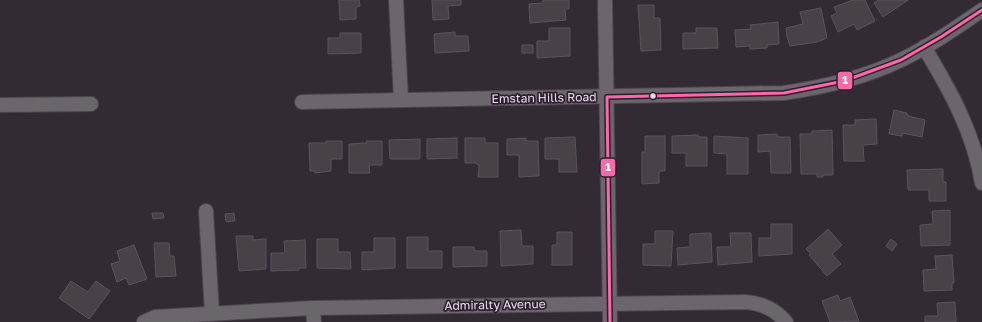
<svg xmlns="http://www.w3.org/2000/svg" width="982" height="322" viewBox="0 0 982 322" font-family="'Golos Text',sans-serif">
<rect width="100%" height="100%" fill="#332b34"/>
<!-- building -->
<g fill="#484148" stroke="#5b535c">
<path d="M339,0H359L360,6L356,7V19L340,20Z"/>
<path d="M432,0H461V5L448,6L449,19L433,20Z"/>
<path d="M543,0H569V9H565L566,20L530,23L529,4L543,3Z"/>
<path d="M853,0H865L875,21L857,30L854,24L838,32L831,16L837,13L834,7Z"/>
<path d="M878,0H908L883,17L874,3Z"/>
<path d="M638,5H654V18H660L661,50L641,51Z"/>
<path d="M821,8L827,38L817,42L790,46L787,37L786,28L803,24L800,12Z"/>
<path d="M778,22L779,44L767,45V48L750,49V46L736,47L735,30L751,29L750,25Z"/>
<path d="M549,28H570V56L537,58V41H549Z"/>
<path d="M696,28H717L718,48L683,49V33H696Z"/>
<path d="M455,32V36H468L469,51L435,53L434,34Z"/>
<path d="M340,33H361V53L328,54V38H340Z"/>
<rect x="522" y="45" width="11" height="8"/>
<path d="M894,110L907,113V115L912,117L925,120L922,137L902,133V136L889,134Z"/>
<path d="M876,119L877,144L863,145L864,161H844L843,125H855V120Z"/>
<path d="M832,130L833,175H823V177H817V174H801L800,134H812V131Z"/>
<path d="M777,134L778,137H790L791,173H771L770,151L758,152V135Z"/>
<path d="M698,135L699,137H707V166H686V153H672V136Z"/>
<path d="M645,136H665V171H659V183L642,184V152H645Z"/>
<path d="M714,136L748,138V174H727V154L714,153Z"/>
<path d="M575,137L577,172H559V159H545V138Z"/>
<path d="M457,138V158L427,159V139Z"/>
<path d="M465,138H485V143H498V177H478L479,166L476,163H465Z"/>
<path d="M526,138V141H538L539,176L519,177V155H507V139Z"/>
<path d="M420,139V159H390L389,140Z"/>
<path d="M326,141H342V159H331V171L315,173V171H310L309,143H326Z"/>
<path d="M366,141H382V165H369L370,173H349V144L367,143Z"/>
<path d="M943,169V182H946V201H929V190H908L907,170Z"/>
<path d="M950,210V245L921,246L920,225L933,224L932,211Z"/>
<path d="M152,213H163L164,218L153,219Z"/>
<path d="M234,213L235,221L226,222L225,214Z"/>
<path d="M771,224H792V254L759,256V238H771Z"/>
<path d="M828,229L842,245L832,254L841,264L827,276L809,255L811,254L806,249Z"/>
<path d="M521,230L522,246H533V264L501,266L500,231Z"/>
<path d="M655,231H673L671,266L643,265V244H655Z"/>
<path d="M557,232H572V265H552V245H557Z"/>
<path d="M711,233L712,262L678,265L677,248L690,247V234Z"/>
<path d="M730,233H751L752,262L718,265L717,247H731Z"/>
<path d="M236,236H253V240L266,239V269L239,271Z"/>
<path d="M407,237H428V251H442V268H407Z"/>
<path d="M374,238H395V268L362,270V252H374Z"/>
<path d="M317,239H338V252H350L351,269L317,268Z"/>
<path d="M891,239L897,244L892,251L886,246Z"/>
<path d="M305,240L306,268H299V270L271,271V253H285L284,241Z"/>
<path d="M154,243H169L170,256H174L176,276L156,277Z"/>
<path d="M134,245L147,279L129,285L126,278L117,282L111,264L120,261L117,251Z"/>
<path d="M453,247H474V251H487V266L453,267Z"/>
<path d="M952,255L954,283H952V290L924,291L923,270L936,269L935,256Z"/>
<path d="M71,281L88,292L96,281L110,291L89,319L59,298Z"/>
<path d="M838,295L840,301L850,297L859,321L830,322L822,301Z"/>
<path d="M955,302L956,322H925V316H938L937,303Z"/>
</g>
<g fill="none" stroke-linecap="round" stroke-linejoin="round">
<!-- minor casing -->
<g stroke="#4d464e" stroke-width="16">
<g id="minor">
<path d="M396,0L401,100"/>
<path d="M605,0L610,322"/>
<path d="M924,47C950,90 974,133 982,183"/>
<path d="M302,102L784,93C825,87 864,78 901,60C930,46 956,28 982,10"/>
<path d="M0,105L91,104"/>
<path d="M206,211L212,313"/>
<path d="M313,308L314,322"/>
<path d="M144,322L155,317L313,308L745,302C762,303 775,309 786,322"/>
</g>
</g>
<!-- minor -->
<use href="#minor" stroke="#6b656c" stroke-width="14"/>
<!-- bus-1 casing -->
<g stroke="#2c1e2e" stroke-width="6">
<path id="bus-1" d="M610,322L607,97L784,93L844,81L901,60L941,37L982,10"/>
</g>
<!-- bus-1 -->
<use href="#bus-1" stroke="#fb69a8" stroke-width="3"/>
</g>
<!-- markers -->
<circle fill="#ebe1ec" stroke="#2c1e2e" stroke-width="1.5" cx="653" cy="96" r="3.5"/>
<g text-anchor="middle" stroke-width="3.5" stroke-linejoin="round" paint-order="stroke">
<!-- street labels -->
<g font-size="12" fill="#ebe1ec" stroke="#2c1e2e">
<text transform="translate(544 98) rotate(-1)" y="4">Emstan Hills Road</text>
<text transform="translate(495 305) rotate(-1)" y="4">Admiralty Avenue</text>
</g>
</g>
<g stroke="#2c1e2e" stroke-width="1.5">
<rect x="837" y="71" width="16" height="19" rx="4" fill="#fb69a8"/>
<rect x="600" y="158" width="16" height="19" rx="4" fill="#fb69a8"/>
</g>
<g font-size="11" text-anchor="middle" font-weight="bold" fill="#fff">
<text x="845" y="84">1</text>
<text x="608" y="171">1</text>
</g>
</svg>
